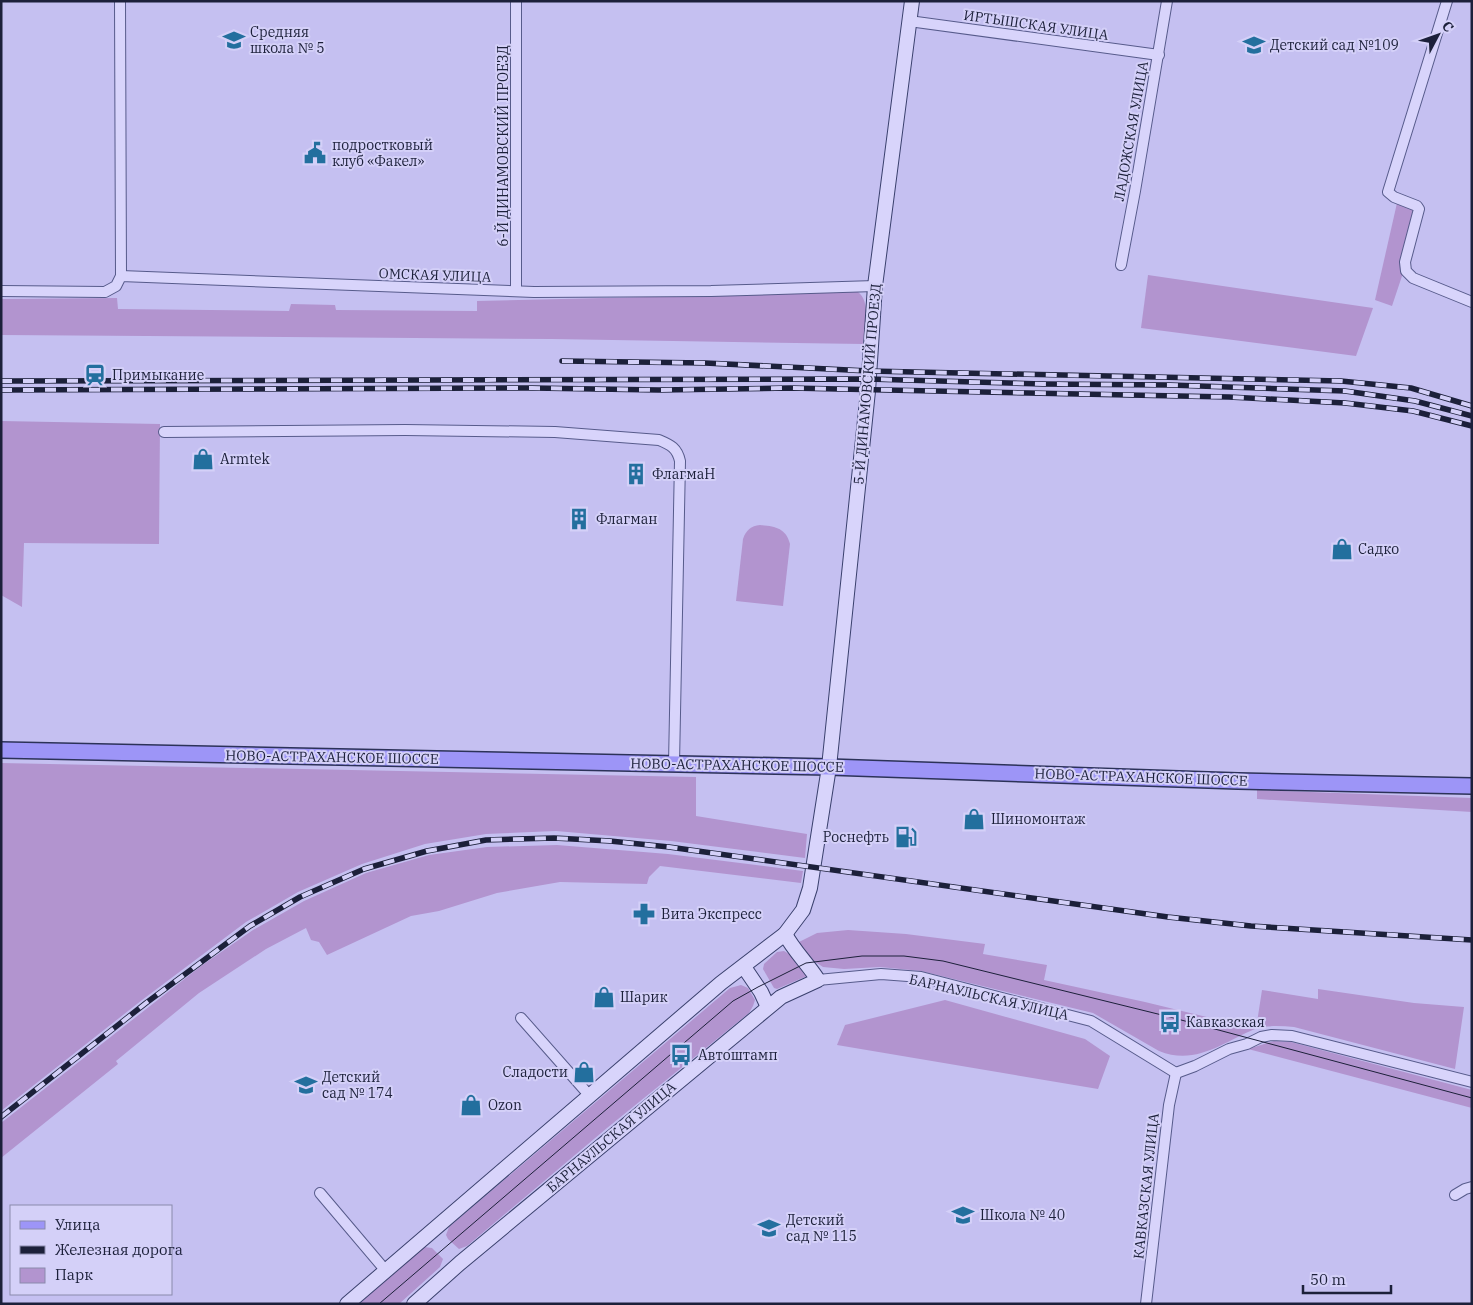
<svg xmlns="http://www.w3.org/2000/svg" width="1473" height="1305" viewBox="0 0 1473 1305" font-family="'IBM Plex Serif',serif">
<rect width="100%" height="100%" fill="#c5c0f1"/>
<!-- green -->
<g fill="#b294cf">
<path d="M1397,203L1413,209L1416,214L1403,273L1392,306L1375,300Z"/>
<path d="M1148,275L1373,308L1356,356L1141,328Z"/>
<path d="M858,292C872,303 864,329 863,344L552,339L1,335V299L117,298L118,309L289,311L291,304L335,305L336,310L477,311V301Z"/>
<path d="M1,421L160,424L159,544L24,543L22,607L1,595Z"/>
<path d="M760,525C775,526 786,528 790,544L783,606L736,601L743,539C746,530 751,526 760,525Z"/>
<path d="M1,763L696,777V816L807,834L805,858L671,841L556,831L486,834L425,844L362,864L298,892L246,922L142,1000L1,1111Z"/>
<path d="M1257,790L1472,798V812L1257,799Z"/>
<path d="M557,845L668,854L803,871L801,883L660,866L649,877L647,884L560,882L497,893L439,911L411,916L327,955L319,942L311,940L306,928L266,949L199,993L116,1061L118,1064L1,1158V1123L201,966L253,930L304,901L366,873L429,855L487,847Z"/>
<path d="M848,930L906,934L985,944L983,954L1047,965L1044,980L1145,1002L1256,1029L1262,990L1318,999V989L1414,1003L1464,1007L1455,1069L1294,1027C1281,1026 1267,1025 1255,1029C1223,1042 1196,1066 1159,1051L1093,1013L921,971L880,967L844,969L823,967L809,958L804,953L799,942L817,933Z"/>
<path d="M784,951L789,954L807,972V976L777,989L774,988L763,969L764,964L777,952Z"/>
<path d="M741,985L748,988L755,1000L753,1006L749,1013L607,1128L467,1246L459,1249L448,1239L446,1235L449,1227L730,988Z"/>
<path d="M945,1000L1085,1039L1110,1056L1098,1089L837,1045L845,1025Z"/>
<path d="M1274,1041L1291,1042L1472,1090V1108L1248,1049Z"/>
<path d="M424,1247L432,1248L443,1259L440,1267L399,1304H359Z"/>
</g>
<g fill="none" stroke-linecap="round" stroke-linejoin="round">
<!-- street casing -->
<g stroke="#575b8b" stroke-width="12">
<g id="street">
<path d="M120,1L121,276"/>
<path d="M516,1V290"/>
<path d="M1447,1L1388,192L1394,197L1417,206L1419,209L1405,262L1406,271L1413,278L1472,302"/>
<path d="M909,21L1159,55"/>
<path d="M1121,265L1135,191L1167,1"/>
<path d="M1,291L105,292L116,286L121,276L534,292L711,291L875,286"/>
<path d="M164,432L405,430L555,432L659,440C671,445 677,448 680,461L674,764"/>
<path d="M818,980L881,974L921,977L1091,1021L1176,1073"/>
<path d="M521,1018L589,1095"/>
<path d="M1176,1073L1195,1066L1229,1049L1247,1044L1261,1037L1272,1035L1292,1036L1472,1082"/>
<path d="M320,1193L386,1271"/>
<path d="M1455,1195L1465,1189L1472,1187"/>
<path d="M1146,1304L1169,1105L1176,1073"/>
</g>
</g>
<!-- secondary casing -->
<g stroke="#3a406d" stroke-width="16">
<g id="secondary">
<path d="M744,967L761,992L768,1007"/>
<path d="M347,1304L721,983L785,934L803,910L810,888L829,767L868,391L875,286L912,1"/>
<path d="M414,1304L460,1263L781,997L818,980C808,964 794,951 785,934"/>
</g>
</g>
<!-- primary casing -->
<g stroke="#2c3258" stroke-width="18">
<path id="primary" d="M1,750L829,767L1238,781L1472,786"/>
</g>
<!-- street -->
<use href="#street" stroke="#d8d4fb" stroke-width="10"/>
<!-- secondary -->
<use href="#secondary" stroke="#d8d4fb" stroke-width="14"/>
<!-- primary -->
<use href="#primary" stroke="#9d95f7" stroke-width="15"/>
<!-- tram -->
<path stroke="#1c203a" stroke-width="1" d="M379,1304L733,1001L758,987L806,963L862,956H904L943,961L1170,1017L1472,1098"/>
<!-- rail casing -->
<g stroke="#1c203a" stroke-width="5.5">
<g id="rail">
<path d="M562,361L705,363L869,371L1341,381L1411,388L1472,406"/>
<path d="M1,381L868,379L1043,384L1170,385L1345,391L1415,401L1472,416"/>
<path d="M1,390L532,388L659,390L790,388L1229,397L1345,403L1413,411L1472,426"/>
<path d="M1,1117L146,1003L250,926L300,897L364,869L427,851L486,840L554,838L610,841L669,847L1168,917L1251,926L1472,940"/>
</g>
</g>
<!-- rail -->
<use href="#rail" stroke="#d4d0f8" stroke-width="4" stroke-dasharray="11" stroke-linecap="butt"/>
</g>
<!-- icons -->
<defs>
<g id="school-bare" transform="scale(1.725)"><path d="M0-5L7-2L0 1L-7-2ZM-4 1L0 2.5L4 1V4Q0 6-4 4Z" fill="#236f9e" stroke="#d4d0f8" stroke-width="2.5" paint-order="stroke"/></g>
<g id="civic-bare" transform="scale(1.725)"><path d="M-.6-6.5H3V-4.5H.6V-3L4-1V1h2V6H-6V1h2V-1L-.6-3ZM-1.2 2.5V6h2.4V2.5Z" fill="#236f9e" stroke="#d4d0f8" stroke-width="2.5" paint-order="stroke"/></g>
<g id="station-bare" transform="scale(1.725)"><path d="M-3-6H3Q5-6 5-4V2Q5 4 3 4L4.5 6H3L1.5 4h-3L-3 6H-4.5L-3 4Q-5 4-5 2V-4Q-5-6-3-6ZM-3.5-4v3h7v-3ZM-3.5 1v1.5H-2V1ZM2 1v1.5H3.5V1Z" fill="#236f9e" stroke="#d4d0f8" stroke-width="2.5" paint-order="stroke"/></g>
<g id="shop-bare" transform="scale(1.725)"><path d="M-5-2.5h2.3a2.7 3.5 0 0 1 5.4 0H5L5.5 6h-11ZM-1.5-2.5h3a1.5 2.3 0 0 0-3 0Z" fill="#236f9e" stroke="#d4d0f8" stroke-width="2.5" paint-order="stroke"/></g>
<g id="building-bare" transform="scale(1.725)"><path d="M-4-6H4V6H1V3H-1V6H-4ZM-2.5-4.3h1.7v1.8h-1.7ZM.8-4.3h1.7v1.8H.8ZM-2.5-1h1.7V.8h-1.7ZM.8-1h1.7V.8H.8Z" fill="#236f9e" stroke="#d4d0f8" stroke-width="2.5" paint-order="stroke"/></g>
<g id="fuel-bare" transform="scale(1.725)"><path d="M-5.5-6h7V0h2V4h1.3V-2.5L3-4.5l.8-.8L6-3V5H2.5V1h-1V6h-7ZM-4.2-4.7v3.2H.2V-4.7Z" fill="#236f9e" stroke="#d4d0f8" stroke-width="2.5" paint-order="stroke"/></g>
<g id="pharmacy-bare" transform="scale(1.725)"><path d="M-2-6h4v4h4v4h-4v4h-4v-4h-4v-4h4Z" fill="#236f9e" stroke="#d4d0f8" stroke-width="2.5" paint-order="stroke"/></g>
<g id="bus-bare" transform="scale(1.725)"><path d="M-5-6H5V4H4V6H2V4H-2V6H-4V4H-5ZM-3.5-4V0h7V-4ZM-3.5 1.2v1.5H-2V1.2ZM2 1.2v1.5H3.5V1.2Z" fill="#236f9e" stroke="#d4d0f8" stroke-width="2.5" paint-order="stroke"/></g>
</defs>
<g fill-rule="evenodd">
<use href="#school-bare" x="234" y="40"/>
<use href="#school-bare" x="1254" y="45"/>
<use href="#civic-bare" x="315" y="153"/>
<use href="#station-bare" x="95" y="375"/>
<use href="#shop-bare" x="203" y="459"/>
<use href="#building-bare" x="636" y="474"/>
<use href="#building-bare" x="579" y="519"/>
<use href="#shop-bare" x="1342" y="549"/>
<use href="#shop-bare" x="974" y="819"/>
<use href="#fuel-bare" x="906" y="837"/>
<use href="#pharmacy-bare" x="644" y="914"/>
<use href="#shop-bare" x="604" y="997"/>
<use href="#bus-bare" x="1170" y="1022"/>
<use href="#bus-bare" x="681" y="1055"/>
<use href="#shop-bare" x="584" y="1072"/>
<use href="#school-bare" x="306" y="1085"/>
<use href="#shop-bare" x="471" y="1105"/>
<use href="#school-bare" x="963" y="1215"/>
<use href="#school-bare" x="769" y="1228"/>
</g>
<g text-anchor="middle" stroke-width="4" stroke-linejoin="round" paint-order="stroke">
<!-- street labels -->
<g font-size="14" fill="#1c203a" stroke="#d4d0f8">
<text transform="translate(1036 25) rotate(8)" y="5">ИРТЫШСКАЯ УЛИЦА</text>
<text transform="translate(1131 131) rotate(-80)" y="5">ЛАДОЖСКАЯ УЛИЦА</text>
<text transform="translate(503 146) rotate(-90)" y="5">6-Й ДИНАМОВСКИЙ ПРОЕЗД</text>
<text transform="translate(435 275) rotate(2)" y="5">ОМСКАЯ УЛИЦА</text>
<text transform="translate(867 384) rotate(-85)" y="5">5-Й ДИНАМОВСКИЙ ПРОЕЗД</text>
<text transform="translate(332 757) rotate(1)" y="5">НОВО-АСТРАХАНСКОЕ ШОССЕ</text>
<text transform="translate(737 765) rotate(1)" y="5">НОВО-АСТРАХАНСКОЕ ШОССЕ</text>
<text transform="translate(1141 777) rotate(2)" y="5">НОВО-АСТРАХАНСКОЕ ШОССЕ</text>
<text transform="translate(989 997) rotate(13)" y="5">БАРНАУЛЬСКАЯ УЛИЦА</text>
<text transform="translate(611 1137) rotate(-40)" y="5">БАРНАУЛЬСКАЯ УЛИЦА</text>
<text transform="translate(1146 1186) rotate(-84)" y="5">КАВКАЗСКАЯ УЛИЦА</text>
</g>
<!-- poi labels -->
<g font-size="14" fill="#1c203a" stroke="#d4d0f8" text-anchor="start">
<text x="250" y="37">Средняя<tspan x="250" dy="16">школа № 5</tspan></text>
<text x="1270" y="50">Детский сад №109</text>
<text x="332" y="150">подростковый<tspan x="332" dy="16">клуб «Факел»</tspan></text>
<text x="112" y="380">Примыкание</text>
<text x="220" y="464">Armtek</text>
<text x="652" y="479">ФлагмаН</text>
<text x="596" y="524">Флагман</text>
<text x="1358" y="554">Садко</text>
<text x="991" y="824">Шиномонтаж</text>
<text x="889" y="842" text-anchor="end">Роснефть</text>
<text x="661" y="919">Вита Экспресс</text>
<text x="620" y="1002">Шарик</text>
<text x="1186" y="1027">Кавказская</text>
<text x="698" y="1060">Автоштамп</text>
<text x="568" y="1077" text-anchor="end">Сладости</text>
<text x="322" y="1082">Детский<tspan x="322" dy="16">сад № 174</tspan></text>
<text x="488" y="1110">Ozon</text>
<text x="980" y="1220">Школа № 40</text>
<text x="786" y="1225">Детский<tspan x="786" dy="16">сад № 115</tspan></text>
</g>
</g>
<!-- border -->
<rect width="1473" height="1305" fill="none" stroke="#1c203a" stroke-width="5"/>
<!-- legend -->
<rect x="10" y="1205" width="162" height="90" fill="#d4d0f8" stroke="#8a8aac"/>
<rect x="20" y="1221" width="25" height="8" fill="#9d95f7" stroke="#8a8aac"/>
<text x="55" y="1230" font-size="15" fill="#1c203a">Улица</text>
<rect x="20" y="1246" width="25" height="8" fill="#1c203a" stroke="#8a8aac"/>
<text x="55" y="1255" font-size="15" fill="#1c203a">Железная дорога</text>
<rect x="20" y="1268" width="25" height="15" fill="#b294cf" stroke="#8a8aac"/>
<text x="55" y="1280" font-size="15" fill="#1c203a">Парк</text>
<!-- north arrow -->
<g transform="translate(1438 35) rotate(49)" stroke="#d4d0f8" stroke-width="4" paint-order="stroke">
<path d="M0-4L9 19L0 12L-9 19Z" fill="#1c203a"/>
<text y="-8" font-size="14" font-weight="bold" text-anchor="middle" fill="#1c203a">С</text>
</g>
<!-- scale -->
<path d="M1303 1285v8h88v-8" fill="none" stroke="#1c203a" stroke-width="2.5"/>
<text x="1310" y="1285" font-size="15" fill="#1c203a" stroke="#d4d0f8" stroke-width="4" paint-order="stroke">50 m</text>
</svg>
